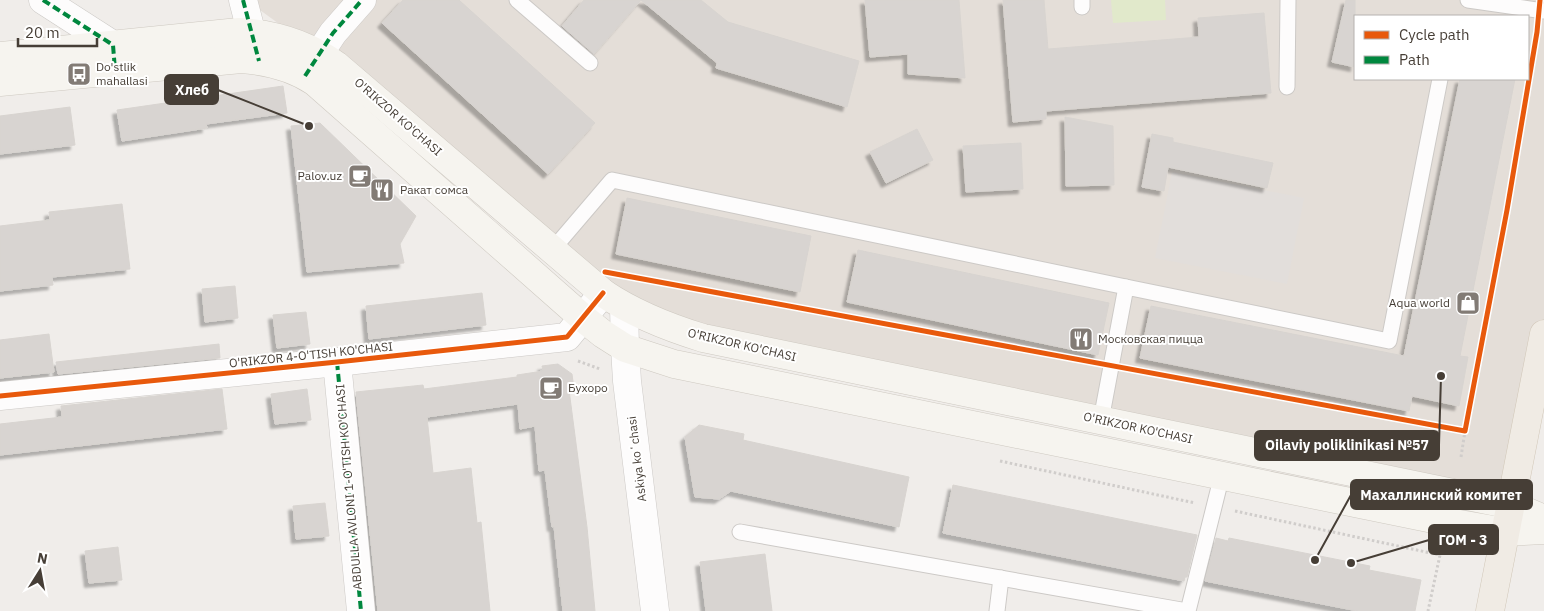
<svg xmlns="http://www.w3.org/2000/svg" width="1544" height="611" viewBox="0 0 1544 611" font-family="'IBM Plex Sans',sans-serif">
<defs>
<filter id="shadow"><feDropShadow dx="-4.5" dy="4.5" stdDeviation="1" flood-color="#0004"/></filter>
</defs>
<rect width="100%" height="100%" fill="#f0edea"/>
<!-- residential -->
<path fill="#e4ded8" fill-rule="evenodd" d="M246,0H1544V334L1511,505L662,325L336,65ZM1355,16H1528V79H1355Z"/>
<!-- green -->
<path fill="#e1e9cb" d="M1111,0H1165L1166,20L1113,23Z"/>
<!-- parking -->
<path fill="#e2dedb" d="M1172,172L1304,198L1287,284L1155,258Z"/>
<!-- building -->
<g fill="#d8d4d1" stroke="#d8d4d0" filter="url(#shadow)">
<path d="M403,0H459L595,123L548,174L382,23Z"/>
<path d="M584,0H641L594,54L562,26Z"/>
<path d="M641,0H701L728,22L859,61L847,107L716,68L717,63Z"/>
<path d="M865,0H959L965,78L908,74V54L870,57Z"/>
<path d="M1003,0H1044L1048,49L1199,37L1198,18L1264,13L1271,93L1046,111V119L1013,122Z"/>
<path d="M1346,0H1355V67L1332,62Z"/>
<path d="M1460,79H1515L1460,356L1468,357L1459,406L1412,396L1409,411L1140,358L1151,306L1404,356Z"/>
<path d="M283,86L287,113L206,124L207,128L122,141L117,110Z"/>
<path d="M70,107L75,145L0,154V116Z"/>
<path d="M1065,117L1113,126L1114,185L1066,186Z"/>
<path d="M320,123L416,216L400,244L404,263L307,272L291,126Z"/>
<path d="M917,129L933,160L886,183L870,152Z"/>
<path d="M1152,134L1173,138V142L1273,163L1267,188L1168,167L1164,191L1142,187Z"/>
<path d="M1021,143L1023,189L966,192L963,146Z"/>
<path d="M627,198L811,236L800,292L616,254Z"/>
<path d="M122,204L130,269L52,277L53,285L0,291V226L50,220L49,212Z"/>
<path d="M858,250L1109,303L1098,355L847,302Z"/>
<path d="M235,286L238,318L205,322L202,289Z"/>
<path d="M482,293L486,325L369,339L366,306Z"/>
<path d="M306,312L310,344L277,348L273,315Z"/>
<path d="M49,334L54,372L0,378V340Z"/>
<path d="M219,344L220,358L58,374L56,362Z"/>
<path d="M558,364L572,374L574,389L569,390L587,527L595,611H563L554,526L552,527L545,470L539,471L535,426L520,429L518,404L427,417L433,473L471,468L477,523L481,522L490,611H378L356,392L423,385L424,389L517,377V375L543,371L542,366Z"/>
<path d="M222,389L227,429L0,455V424L62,417L61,406Z"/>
<path d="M307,389L311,420L275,424L271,394Z"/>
<path d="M699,425L744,434L743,440L909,477L899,527L731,491L719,499L695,497L685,437Z"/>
<path d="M953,485L1197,535L1187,577H1185L1184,581L943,533Z"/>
<path d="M325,503L329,536L296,539L293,506Z"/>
<path d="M1216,538L1228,541L1229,538L1370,566L1369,570L1421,580L1415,611H1358L1205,581Z"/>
<path d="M118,547L122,580L89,583L85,551Z"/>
<path d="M765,554L772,611H706L700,562Z"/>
</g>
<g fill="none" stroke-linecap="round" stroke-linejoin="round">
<!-- service casing -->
<g stroke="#ccc9c6" stroke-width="17">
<g id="service">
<path d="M517,0L590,63"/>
<path d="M1082,0V7"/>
<path d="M1468,0L1544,11"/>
<path d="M1287,87L1288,0"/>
<path d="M553,249L612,180L1126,287"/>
<path d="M1101,420L1126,287L1389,341L1440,79"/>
<path d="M740,532L1187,611"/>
<path d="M997,611L1001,578"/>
<path d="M1188,611L1222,475"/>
</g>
</g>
<!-- minor casing -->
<g stroke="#ccc9c6" stroke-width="29">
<g id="minor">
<path d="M43,0L113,45L114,60"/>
<path d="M243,0L257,54"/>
<path d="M306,74L333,33L362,0"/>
<path d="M624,307L625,348L627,381L655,611"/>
<path d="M337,362L361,611"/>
<path d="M0,396L337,362L567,337L603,293"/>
</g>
</g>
<!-- secondary casing -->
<g stroke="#cec9c1" stroke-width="29">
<g id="secondary">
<path d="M0,56L239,32C275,34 307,44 336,65L603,293C634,314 667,327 703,338L1511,505L1544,519"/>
<path d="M0,82L241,59C267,61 293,67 315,82L583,318L603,334L625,348L674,364L1448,522L1505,532L1544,530"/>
</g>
</g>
<!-- primary casing -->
<g stroke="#d1c7b8" stroke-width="29">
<path id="primary" d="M1490,611L1544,334"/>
</g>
<!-- path -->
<g stroke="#d0cdcb" stroke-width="3" stroke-dasharray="2.5 2.5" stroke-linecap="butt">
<path d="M631,277L1092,362"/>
<path d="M578,361L600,369"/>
<path d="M1132,369L1465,431L1507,210L1537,31"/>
<path d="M1461,457L1465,431"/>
<path d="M1000,461L1195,503"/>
<path d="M1235,511L1440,555L1428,611"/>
</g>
<!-- service -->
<use href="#service" stroke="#fdfcfc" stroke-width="15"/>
<!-- minor -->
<use href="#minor" stroke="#fdfcfc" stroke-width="28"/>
<!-- secondary -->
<use href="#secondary" stroke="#f6f4ef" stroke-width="28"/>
<!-- primary -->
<use href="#primary" stroke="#f0ebe4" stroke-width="28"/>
<!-- quiet -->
<g stroke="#00873e" stroke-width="4" stroke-dasharray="8 4" stroke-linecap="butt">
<path d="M43,0L113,45L115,70"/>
<path d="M243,0L259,61"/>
<path d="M305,76L333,33L362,0"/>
<path d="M337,362L361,611"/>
</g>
<!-- cycleway casing -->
<g stroke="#fff" stroke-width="8">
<g id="cycleway">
<path d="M605,272L1465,431L1507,210L1537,32L1540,0"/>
<path d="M0,396L337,362L567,337L603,293"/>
</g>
</g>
<!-- cycleway -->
<use href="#cycleway" stroke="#e8590c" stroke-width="5"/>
</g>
<!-- icons -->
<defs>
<g id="bus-square" transform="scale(1.25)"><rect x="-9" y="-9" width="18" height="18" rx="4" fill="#827b75" stroke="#fff"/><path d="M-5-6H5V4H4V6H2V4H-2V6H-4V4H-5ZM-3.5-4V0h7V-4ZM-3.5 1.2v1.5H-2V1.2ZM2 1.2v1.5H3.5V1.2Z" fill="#fff"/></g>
<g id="cafe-square" transform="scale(1.25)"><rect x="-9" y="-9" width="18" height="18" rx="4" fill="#827b75" stroke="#fff"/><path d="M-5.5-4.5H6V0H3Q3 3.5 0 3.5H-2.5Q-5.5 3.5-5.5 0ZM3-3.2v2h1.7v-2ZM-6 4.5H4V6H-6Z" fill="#fff"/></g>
<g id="restaurant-square" transform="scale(1.25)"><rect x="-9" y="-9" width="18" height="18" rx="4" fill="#827b75" stroke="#fff"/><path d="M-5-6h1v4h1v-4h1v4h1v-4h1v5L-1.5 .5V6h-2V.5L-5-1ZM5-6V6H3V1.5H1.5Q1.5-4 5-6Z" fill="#fff"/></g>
<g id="shop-square" transform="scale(1.25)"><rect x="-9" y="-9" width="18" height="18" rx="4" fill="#827b75" stroke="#fff"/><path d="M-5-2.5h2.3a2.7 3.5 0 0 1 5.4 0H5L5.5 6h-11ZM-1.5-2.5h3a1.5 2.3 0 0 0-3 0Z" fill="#fff"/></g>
</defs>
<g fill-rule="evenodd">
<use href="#bus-square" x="79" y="74"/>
<use href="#cafe-square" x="360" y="176"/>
<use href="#restaurant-square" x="382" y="190"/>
<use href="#shop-square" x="1468" y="303"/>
<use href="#restaurant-square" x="1081" y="339"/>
<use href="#cafe-square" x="551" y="388"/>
</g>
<g text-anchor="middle" stroke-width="4" stroke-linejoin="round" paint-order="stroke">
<!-- poi labels -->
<g font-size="12" fill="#463e36" stroke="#fff" text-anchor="start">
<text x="96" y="71">Do'stlik<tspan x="96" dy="14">mahallasi</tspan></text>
<text x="342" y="180" text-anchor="end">Palov.uz</text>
<text x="400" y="194">Ракат сомса</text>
<text x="1450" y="307" text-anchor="end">Aqua world</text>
<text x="1098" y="343">Московская пицца</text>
<text x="568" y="392">Бухоро</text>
</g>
<!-- street labels -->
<g font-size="12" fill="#463e36" stroke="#fff">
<text transform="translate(398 117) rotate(41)" y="4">O'RIKZOR KO'CHASI</text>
<text transform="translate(742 345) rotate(13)" y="4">O'RIKZOR KO'CHASI</text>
<text transform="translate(311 355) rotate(-6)" y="4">O'RIKZOR 4-O'TISH KO'CHASI</text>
<text transform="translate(1138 428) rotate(12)" y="4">O'RIKZOR KO'CHASI</text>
<text transform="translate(637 459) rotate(-97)" y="4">Askiya koʻchasi</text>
<text transform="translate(349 487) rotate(-95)" y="4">ABDULLA AVLONI 1-O'TISH KO'CHASI</text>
</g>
</g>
<!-- callouts -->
<path fill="none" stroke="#463e36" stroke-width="2" d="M309 126L218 90M1441 376L1439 445M1315 560L1351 495M1351 563L1429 540"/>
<g fill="#463e36" stroke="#fff" stroke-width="2">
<circle cx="309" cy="126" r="5"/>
<circle cx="1441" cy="376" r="5"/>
<circle cx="1315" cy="560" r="5"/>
<circle cx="1351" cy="563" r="5"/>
</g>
<g fill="#463e36" stroke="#463e36" stroke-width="2">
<rect x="165" y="75" width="53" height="29" rx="5"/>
<rect x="1255" y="431" width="184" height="29" rx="5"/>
<rect x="1351" y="480" width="181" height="29" rx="5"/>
<rect x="1429" y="525" width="69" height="29" rx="5"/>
</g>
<g font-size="14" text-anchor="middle" font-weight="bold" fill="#fff">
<text x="192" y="95">Хлеб</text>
<text x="1347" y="450">Oilaviy poliklinikasi №57</text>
<text x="1441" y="500">Махаллинский комитет</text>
<text x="1463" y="545">ГОМ - 3</text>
</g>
<!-- legend -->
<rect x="1354" y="15" width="175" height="65" fill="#ffffff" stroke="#b5b2af"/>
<rect x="1364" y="31" width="25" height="8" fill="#e8590c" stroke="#b5b2af"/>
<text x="1399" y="40" font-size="15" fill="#463e36">Cycle path</text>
<rect x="1364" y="56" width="25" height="8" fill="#00873e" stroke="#b5b2af"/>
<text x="1399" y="65" font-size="15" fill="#463e36">Path</text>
<!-- north arrow -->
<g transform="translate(40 571) rotate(11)" stroke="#ffffff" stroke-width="4" paint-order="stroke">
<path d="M0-4L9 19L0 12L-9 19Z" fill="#463e36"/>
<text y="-8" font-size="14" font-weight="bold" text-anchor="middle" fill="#463e36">N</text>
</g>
<!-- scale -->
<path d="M18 38v8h79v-8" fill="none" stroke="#463e36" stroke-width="2.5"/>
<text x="25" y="38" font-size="15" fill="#463e36" stroke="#ffffff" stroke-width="4" paint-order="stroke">20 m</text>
</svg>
